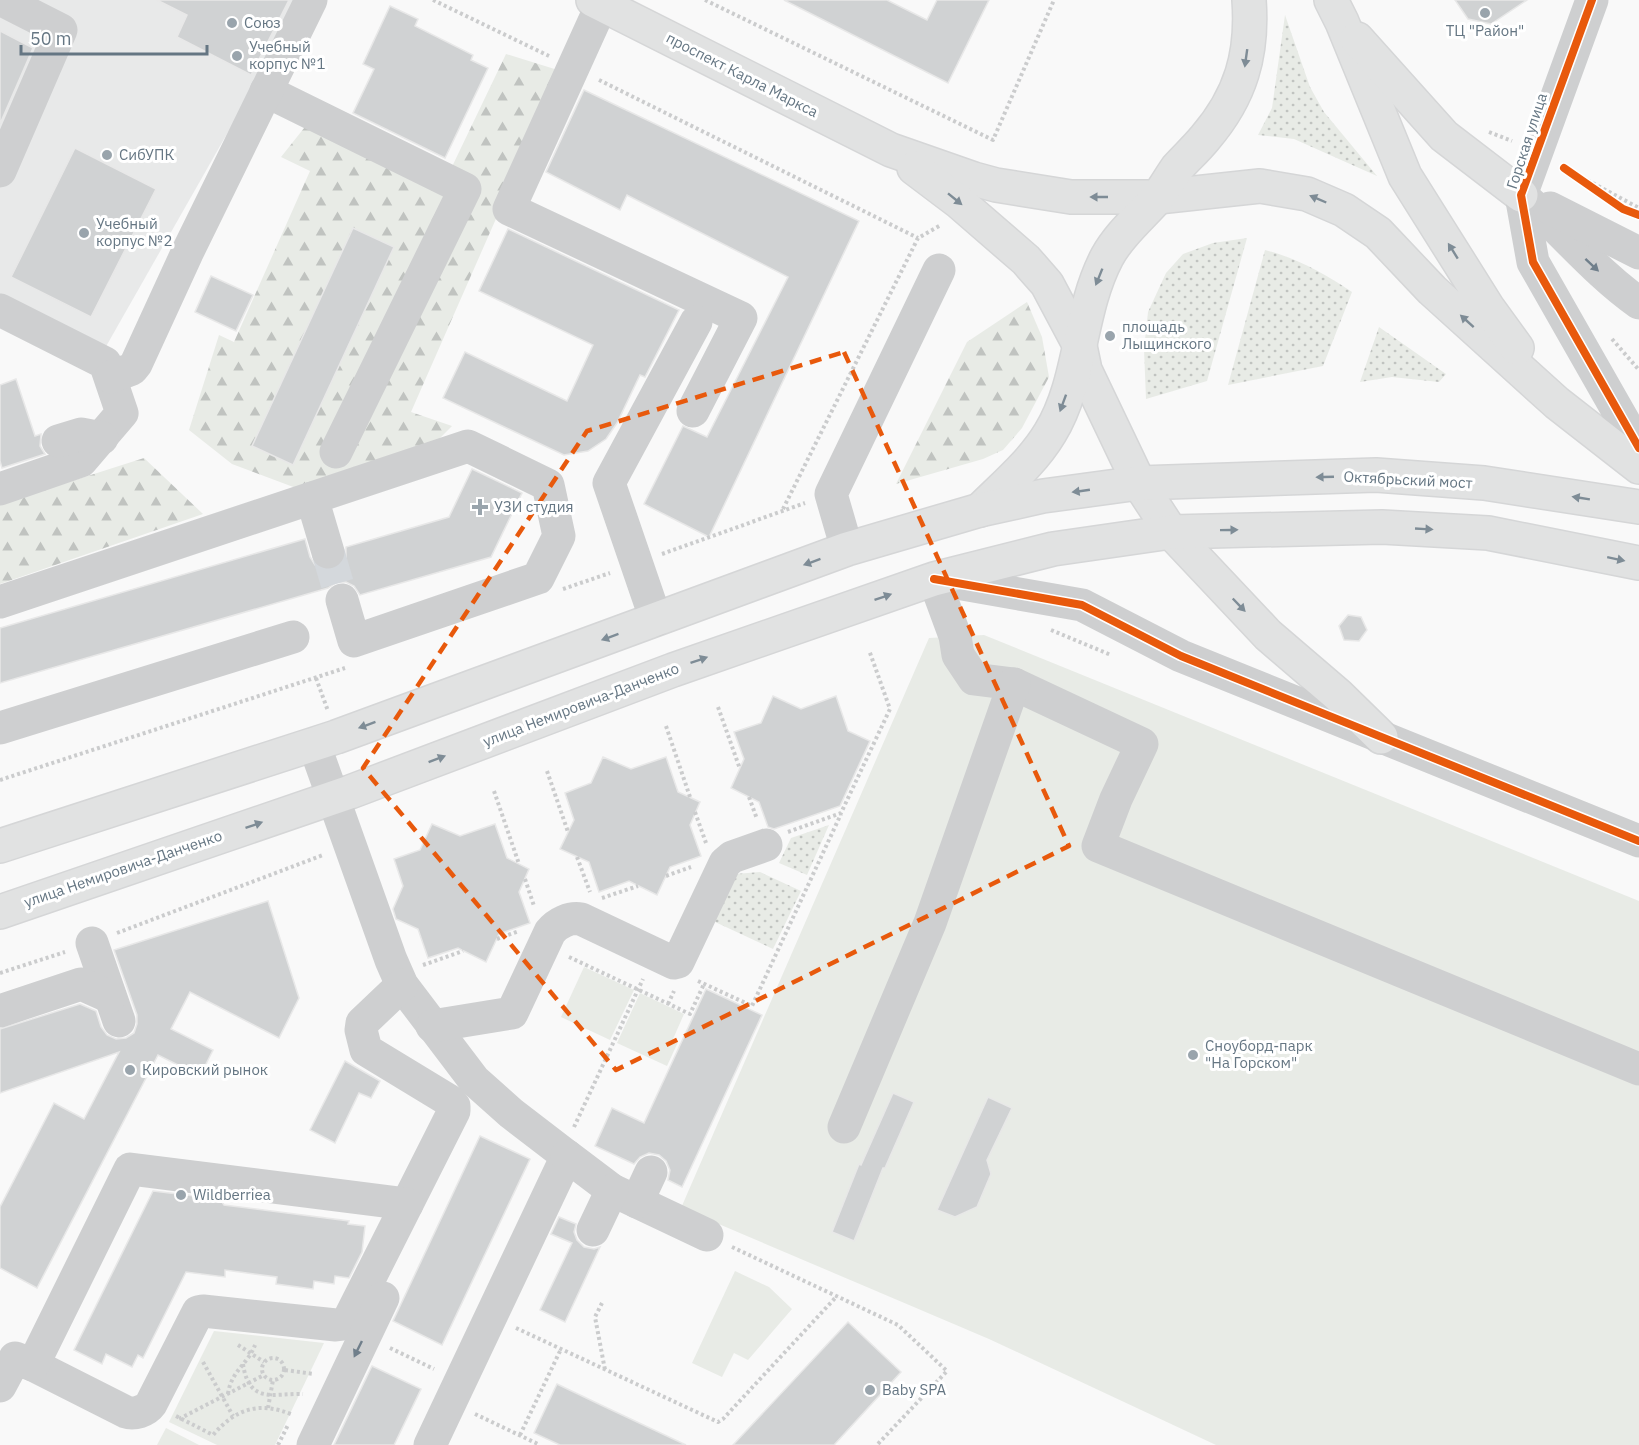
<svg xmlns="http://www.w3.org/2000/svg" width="1639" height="1445" viewBox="0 0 1639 1445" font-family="'IBM Plex Sans',sans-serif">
<defs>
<pattern id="grass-dots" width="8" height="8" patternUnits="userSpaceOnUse" patternTransform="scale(1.5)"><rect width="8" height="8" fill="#e8ebe6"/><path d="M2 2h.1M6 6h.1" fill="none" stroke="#c0c3c0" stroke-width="1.8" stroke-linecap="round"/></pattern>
<pattern id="forest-firs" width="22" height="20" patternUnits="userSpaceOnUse" patternTransform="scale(1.5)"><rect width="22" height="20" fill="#e8ebe6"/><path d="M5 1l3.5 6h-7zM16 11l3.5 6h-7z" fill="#c0c3c0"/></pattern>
</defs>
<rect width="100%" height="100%" fill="#f9f9f9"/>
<!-- built -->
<path fill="#e8e9e9" d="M0,0H303L104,350L0,317Z"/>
<!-- grass -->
<g fill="url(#grass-dots)">
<path d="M1285,15L1310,87L1324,112L1377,176L1294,139L1258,135L1272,108Z"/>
<path d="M1247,238L1207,381L1146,399L1144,349L1148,312L1166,273L1183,254L1213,243Z"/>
<path d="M1265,250C1297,258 1325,274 1352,292L1323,366L1228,385Z"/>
<path d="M1379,327L1446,374L1439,382L1392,377L1360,382Z"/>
<path d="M829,825L807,875L779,863L791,838Z"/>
<path d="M760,872L801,891L773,949L713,921L735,874Z"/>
</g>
<!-- forest -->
<g fill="url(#forest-firs)">
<path d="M506,54L561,71L411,412L452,426L439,439L296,488L232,464L189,430L219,335L234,342L310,171L281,157L320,108L448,175Z"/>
<path d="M1027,302L1042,337L1049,377L1022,428L1003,450L983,459L896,484L967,342Z"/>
<path d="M144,458L203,514L0,584V504Z"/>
</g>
<!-- park -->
<g fill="#e8ebe6">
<path d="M984,635L1639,901V1445H1216L989,1339L681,1208L929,638Z"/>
<path d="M584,967L634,990L610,1040L561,1017Z"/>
<path d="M640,993L684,1014L673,1039L678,1042L667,1066L617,1043Z"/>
<path d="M735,1271L769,1287L792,1309L748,1360L734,1353L722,1377L692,1363Z"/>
<path d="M214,1331L324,1343L275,1445H217L169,1422Z"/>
<path d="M166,1428L199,1445H157Z"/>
</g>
<!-- building -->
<g fill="#d0d2d3" stroke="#e8e8e8" stroke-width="1.5">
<path d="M157,0H289L251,75L177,37L187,15Z"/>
<path d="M784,0H887L927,20L937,0H989L948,83Z"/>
<path d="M1455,0H1527L1491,24L1468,19Z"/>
<path d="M390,6L418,19L415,26L473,55L471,60L488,68L445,158L353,113L374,69L363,64Z"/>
<path d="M0,31L33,48L0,124Z"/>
<path d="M584,90L859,221L709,537L644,504L683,426L707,437L788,277L627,195L620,210L546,172Z"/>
<path d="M75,148L156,189L91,317L11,277Z"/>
<path d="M353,228L394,247L293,465L252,446Z"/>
<path d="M508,229L679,310L645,377L640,375L617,423L606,439L588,451L564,455L443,398L465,352L567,401L593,345L479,291Z"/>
<path d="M211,276L253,295L236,331L195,312Z"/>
<path d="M16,379L35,436L41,434L40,446L45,454L2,468L0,461V385Z"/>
<path d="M472,469L522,493L491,557L360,595L354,586L346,582H337L328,588L0,683V628L305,539L310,557L315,565L324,570H334L341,565L346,557V547L449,517Z"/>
<path d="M1348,615L1361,617L1367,630L1359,641L1344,640L1339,626Z"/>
<path d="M773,696L801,709L836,696L848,731L870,741L840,806L774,829L768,827L759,802L731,788L744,759L734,732L761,723Z"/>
<path d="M603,757L631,769L666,757L678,792L700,802L690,825L701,856L670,867L657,895L629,881L599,892L589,862L560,849L574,820L565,793L591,783Z"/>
<path d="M432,824L460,836L495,824L507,858L529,869L519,892L530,923L499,934L486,962L458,948L428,958L418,929L396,919L393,909L403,886L394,859L420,850Z"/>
<path d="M268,901L299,998L279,1038L190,992L171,1029L213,1050L200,1076L158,1055L37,1288L0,1268V1207L54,1103L84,1119L119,1052L0,1093V1029L80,1004L96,1011L101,1027L107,1035L116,1039L126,1038L134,1033L137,1024V1015L114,950Z"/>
<path d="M706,989L762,1015L682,1187L668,1180L670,1170L666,1161L659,1155L649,1153L640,1157L634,1164L595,1146L612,1108L644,1123Z"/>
<path d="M345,1061L380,1081L371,1098L359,1093L335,1143L310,1130Z"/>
<path d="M893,1093L914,1102L885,1168H883L854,1241L832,1232L859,1164L861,1165Z"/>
<path d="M988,1097L1012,1108L987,1160L991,1174L977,1207L955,1217L937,1210Z"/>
<path d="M480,1136L530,1159L442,1345L393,1321Z"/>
<path d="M153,1191L220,1199L224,1205L349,1221L348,1224L365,1226L362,1252L349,1278L335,1276L334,1284L314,1281L313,1289L276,1284L277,1277L225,1270V1277L186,1272L143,1358L138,1355L132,1367L106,1354L102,1364L74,1350Z"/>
<path d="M559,1217L576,1224L574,1232L577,1240L584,1247L594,1249L600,1247L565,1322L540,1310L572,1243L551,1234Z"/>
<path d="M848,1322L901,1372L834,1445H733Z"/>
<path d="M372,1366L421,1389L394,1445H334Z"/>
<path d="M557,1384L603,1406L686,1445H560L534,1433Z"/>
</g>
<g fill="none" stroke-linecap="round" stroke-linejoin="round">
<!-- minor-tunnel -->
<path stroke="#d4d8dc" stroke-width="33" stroke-dasharray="33 16" stroke-linecap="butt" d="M328,552L342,600"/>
<!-- major casing -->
<g stroke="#d5d6d7" stroke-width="36">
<g id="major">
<path d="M593,0L891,150L974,179L996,185L1071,197H1158L1260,186L1307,194L1344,210L1378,233L1432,290L1557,403L1639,467"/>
<path d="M1331,0L1342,22L1405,176L1488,308L1517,348"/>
<path d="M1357,39L1444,136L1521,195"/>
<path d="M914,168L959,202L1026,260L1047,284L1080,346L1085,370L1139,483L1171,532L1268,635L1338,695L1381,737"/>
<path d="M980,510C1004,486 1032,463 1050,433C1082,381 1078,312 1107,257C1119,235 1140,217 1157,198C1164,189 1170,178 1177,168C1186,158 1196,149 1205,138C1241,96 1253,54 1249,0"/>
<path d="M0,846L336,737L847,549L980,510L1043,496L1139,483L1376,475L1484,483L1639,507"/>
<path d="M0,912L350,792L673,670L934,579L1053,549L1171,532L1382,527L1488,533L1639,563"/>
</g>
</g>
<!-- path -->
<g stroke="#cbcccd" stroke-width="4" stroke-dasharray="3 3" stroke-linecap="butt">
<path d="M433,0L549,56"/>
<path d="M705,0L993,140L1054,0"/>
<path d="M599,80L918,238"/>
<path d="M1489,132L1512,141"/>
<path d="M1561,166L1639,208"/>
<path d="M1612,339L1639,370"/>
<path d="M783,509L918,238L941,225"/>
<path d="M662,554L805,503"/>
<path d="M563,589L610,573"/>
<path d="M1051,630L1111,655"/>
<path d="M316,678L328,711"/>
<path d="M718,707L740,769"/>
<path d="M666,726L690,797"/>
<path d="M547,771L568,832"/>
<path d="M0,780L345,668"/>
<path d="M494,791L519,864"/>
<path d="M749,797L757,819"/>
<path d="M695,812L706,843"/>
<path d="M788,832L841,813L890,709L869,650"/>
<path d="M577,857L590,892"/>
<path d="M666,876L691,867"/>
<path d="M525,879L534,906"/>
<path d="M602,898L638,886"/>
<path d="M117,933L323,855"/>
<path d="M497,939L519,931"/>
<path d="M569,957L690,1014L704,984"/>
<path d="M423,965L463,951"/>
<path d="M0,973L65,952"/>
<path d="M698,981L752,1006L841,814"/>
<path d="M668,1004L674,991"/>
<path d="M574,1127L643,979"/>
<path d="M732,1247L898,1325L947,1371L877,1445"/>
<path d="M602,1303L595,1317L605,1370"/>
<path d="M516,1328L718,1422L723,1419L837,1296"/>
<path d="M238,1345L264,1362"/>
<path d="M390,1348L434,1369"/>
<circle cx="273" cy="1369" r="11"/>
<path d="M203,1362L233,1416"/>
<path d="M243,1364C249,1405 274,1393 303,1394"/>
<path d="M285,1370L314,1374"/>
<path d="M228,1394C231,1371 248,1364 255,1345"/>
<path d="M268,1408L273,1380"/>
<path d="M475,1414L540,1445"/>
<path d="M176,1416L213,1435C236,1408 260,1401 293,1415"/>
<path d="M179,1419L264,1375"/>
<path d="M520,1435L561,1349"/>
<path d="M278,1445L288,1425"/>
</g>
<!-- minor -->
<g stroke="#cecfd0" stroke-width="33">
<path d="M1592,0L1521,195L1533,262L1639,448"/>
<path d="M602,4L509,209L741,318L693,411"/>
<path d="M266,91L465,189L336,452"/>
<path d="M0,171L61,30L2,0"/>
<path d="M1521,195C1562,230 1595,272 1639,303"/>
<path d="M1550,208L1639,253"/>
<path d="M0,310L105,363L122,413L81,461L0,489"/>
<path d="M111,377L132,369L136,364L187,253L311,0"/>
<path d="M58,441L81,434L102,438"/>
<path d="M312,498L328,552"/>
<path d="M847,549L831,494L939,270"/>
<path d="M934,579L955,636L958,655L974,679L1014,684L1142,744L1116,799L1098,846L1639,1069"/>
<path d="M934,579L1082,605L1181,656L1639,841"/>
<path d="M0,602L468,446L548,485L559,536L538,578L354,641L342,600"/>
<path d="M656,620L609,483L696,322"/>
<path d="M0,728L293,637"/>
<path d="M314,744L391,960L402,985L474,1080L511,1113L567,1156L430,1445"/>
<path d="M92,943L119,1021"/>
<path d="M0,1011L81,984L110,997"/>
<path d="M432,1026L512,1013L550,932C557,923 570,917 581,919L674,963L678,962L725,863L732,857L766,845"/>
<path d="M844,1127L930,923L1014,684"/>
<path d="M567,1156L612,1190L707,1235"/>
<path d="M637,1202L651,1172"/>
<path d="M593,1230L612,1190"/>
<path d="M33,1365L126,1412C134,1415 146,1411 151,1404L198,1312L203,1311L336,1325L344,1324L349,1319L454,1111V1106L450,1101L366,1050L361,1030L362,1023L402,985"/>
<path d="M0,1386L15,1358L33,1365L130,1169L407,1204"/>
<path d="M313,1445L383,1298"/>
</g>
<!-- major -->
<use href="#major" stroke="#e1e2e2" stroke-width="33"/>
<!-- cycleway casing -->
<g stroke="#fff" stroke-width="11">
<g id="cycleway">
<path d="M1592,0L1521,195L1533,262L1639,448"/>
<path d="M1564,168L1623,209L1639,215"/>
<path d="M934,579L1082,605L1181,656L1639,841"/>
</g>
</g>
<!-- cycleway -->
<use href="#cycleway" stroke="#e8590c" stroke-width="8"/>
</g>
<!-- one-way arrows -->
<defs><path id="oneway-solid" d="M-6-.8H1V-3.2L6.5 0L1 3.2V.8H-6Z" transform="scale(1.5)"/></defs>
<g fill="#7e8c96">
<use href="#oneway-solid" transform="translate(1246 58) rotate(98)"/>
<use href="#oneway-solid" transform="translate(1099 197) rotate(180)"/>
<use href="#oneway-solid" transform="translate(955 199) rotate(39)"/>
<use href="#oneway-solid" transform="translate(1318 199) rotate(-157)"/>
<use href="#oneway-solid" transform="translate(1453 251) rotate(-122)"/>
<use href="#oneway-solid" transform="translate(1099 277) rotate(112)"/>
<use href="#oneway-solid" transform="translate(1467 321) rotate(-138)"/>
<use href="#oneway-solid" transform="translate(1063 403) rotate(110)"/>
<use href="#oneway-solid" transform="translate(1325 477) rotate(178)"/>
<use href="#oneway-solid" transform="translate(1081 491) rotate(172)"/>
<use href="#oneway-solid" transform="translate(1581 498) rotate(-171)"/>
<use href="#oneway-solid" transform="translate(1424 529) rotate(3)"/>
<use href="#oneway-solid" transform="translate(1229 530) rotate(-1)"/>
<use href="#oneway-solid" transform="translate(1616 559) rotate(12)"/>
<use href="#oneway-solid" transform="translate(812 562) rotate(160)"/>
<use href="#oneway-solid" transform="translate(883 597) rotate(-19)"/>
<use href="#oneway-solid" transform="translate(1239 605) rotate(46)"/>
<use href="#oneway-solid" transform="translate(610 637) rotate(160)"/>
<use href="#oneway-solid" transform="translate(699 660) rotate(-19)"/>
<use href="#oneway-solid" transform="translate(367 725) rotate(160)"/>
<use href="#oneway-solid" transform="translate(437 759) rotate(-21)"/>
<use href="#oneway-solid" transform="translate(254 825) rotate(-19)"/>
</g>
<g fill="#707f8b">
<use href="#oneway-solid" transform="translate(1592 265) rotate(43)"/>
<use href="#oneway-solid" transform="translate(358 1349) rotate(116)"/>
</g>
<!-- marked area -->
<path fill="none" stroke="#e8590c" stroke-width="4.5" stroke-dasharray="12 8" stroke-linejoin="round" d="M844,352L1069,846L616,1070L363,768L587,431Z"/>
<!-- markers -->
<g fill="#99a4ac" stroke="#fff" stroke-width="2">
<circle cx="1485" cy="13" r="6"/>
<circle cx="232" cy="23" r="6"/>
<circle cx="237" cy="56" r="6"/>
<circle cx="107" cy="155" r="6"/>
<circle cx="84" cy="233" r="6"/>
<circle cx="1110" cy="336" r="6"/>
<path d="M477 498h6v6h6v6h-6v6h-6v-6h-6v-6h6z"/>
<circle cx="1193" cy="1055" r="6"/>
<circle cx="130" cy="1070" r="6"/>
<circle cx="181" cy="1195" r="6"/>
<circle cx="870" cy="1390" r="6"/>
</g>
<g text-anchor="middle" stroke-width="6" stroke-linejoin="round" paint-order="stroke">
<!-- poi labels -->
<g font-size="15" fill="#657683" stroke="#fff" text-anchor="start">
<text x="244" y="28">Союз</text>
<text x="1485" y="36" text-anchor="middle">ТЦ "Район"</text>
<text x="249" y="52">Учебный<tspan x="249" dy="17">корпус №1</tspan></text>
<text x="119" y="160">СибУПК</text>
<text x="96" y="229">Учебный<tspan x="96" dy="17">корпус №2</tspan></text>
<text x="1122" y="332">площадь<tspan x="1122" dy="17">Лыщинского</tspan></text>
<text x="494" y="512">УЗИ студия</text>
<text x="1205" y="1051">Сноуборд-парк<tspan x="1205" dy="17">"На Горском"</tspan></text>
<text x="142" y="1075">Кировский рынок</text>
<text x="193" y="1200">Wildberriea</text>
<text x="882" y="1395">Baby SPA</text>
</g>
<!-- street labels -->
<g font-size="15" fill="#657683" stroke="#fff">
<text transform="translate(742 75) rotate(27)" y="5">проспект Карла Маркса</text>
<text transform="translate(1527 141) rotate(-72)" y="5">Горская улица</text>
<text transform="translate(1408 480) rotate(3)" y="5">Октябрьский мост</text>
<text transform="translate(581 705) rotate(-21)" y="5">улица Немировича-Данченко</text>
<text transform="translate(123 869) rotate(-19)" y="5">улица Немировича-Данченко</text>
</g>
</g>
<!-- scale -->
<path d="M21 45v9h186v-9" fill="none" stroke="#657683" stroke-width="3"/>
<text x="30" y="45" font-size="18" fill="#657683" stroke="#ffffff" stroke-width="4.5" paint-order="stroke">50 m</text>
</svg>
